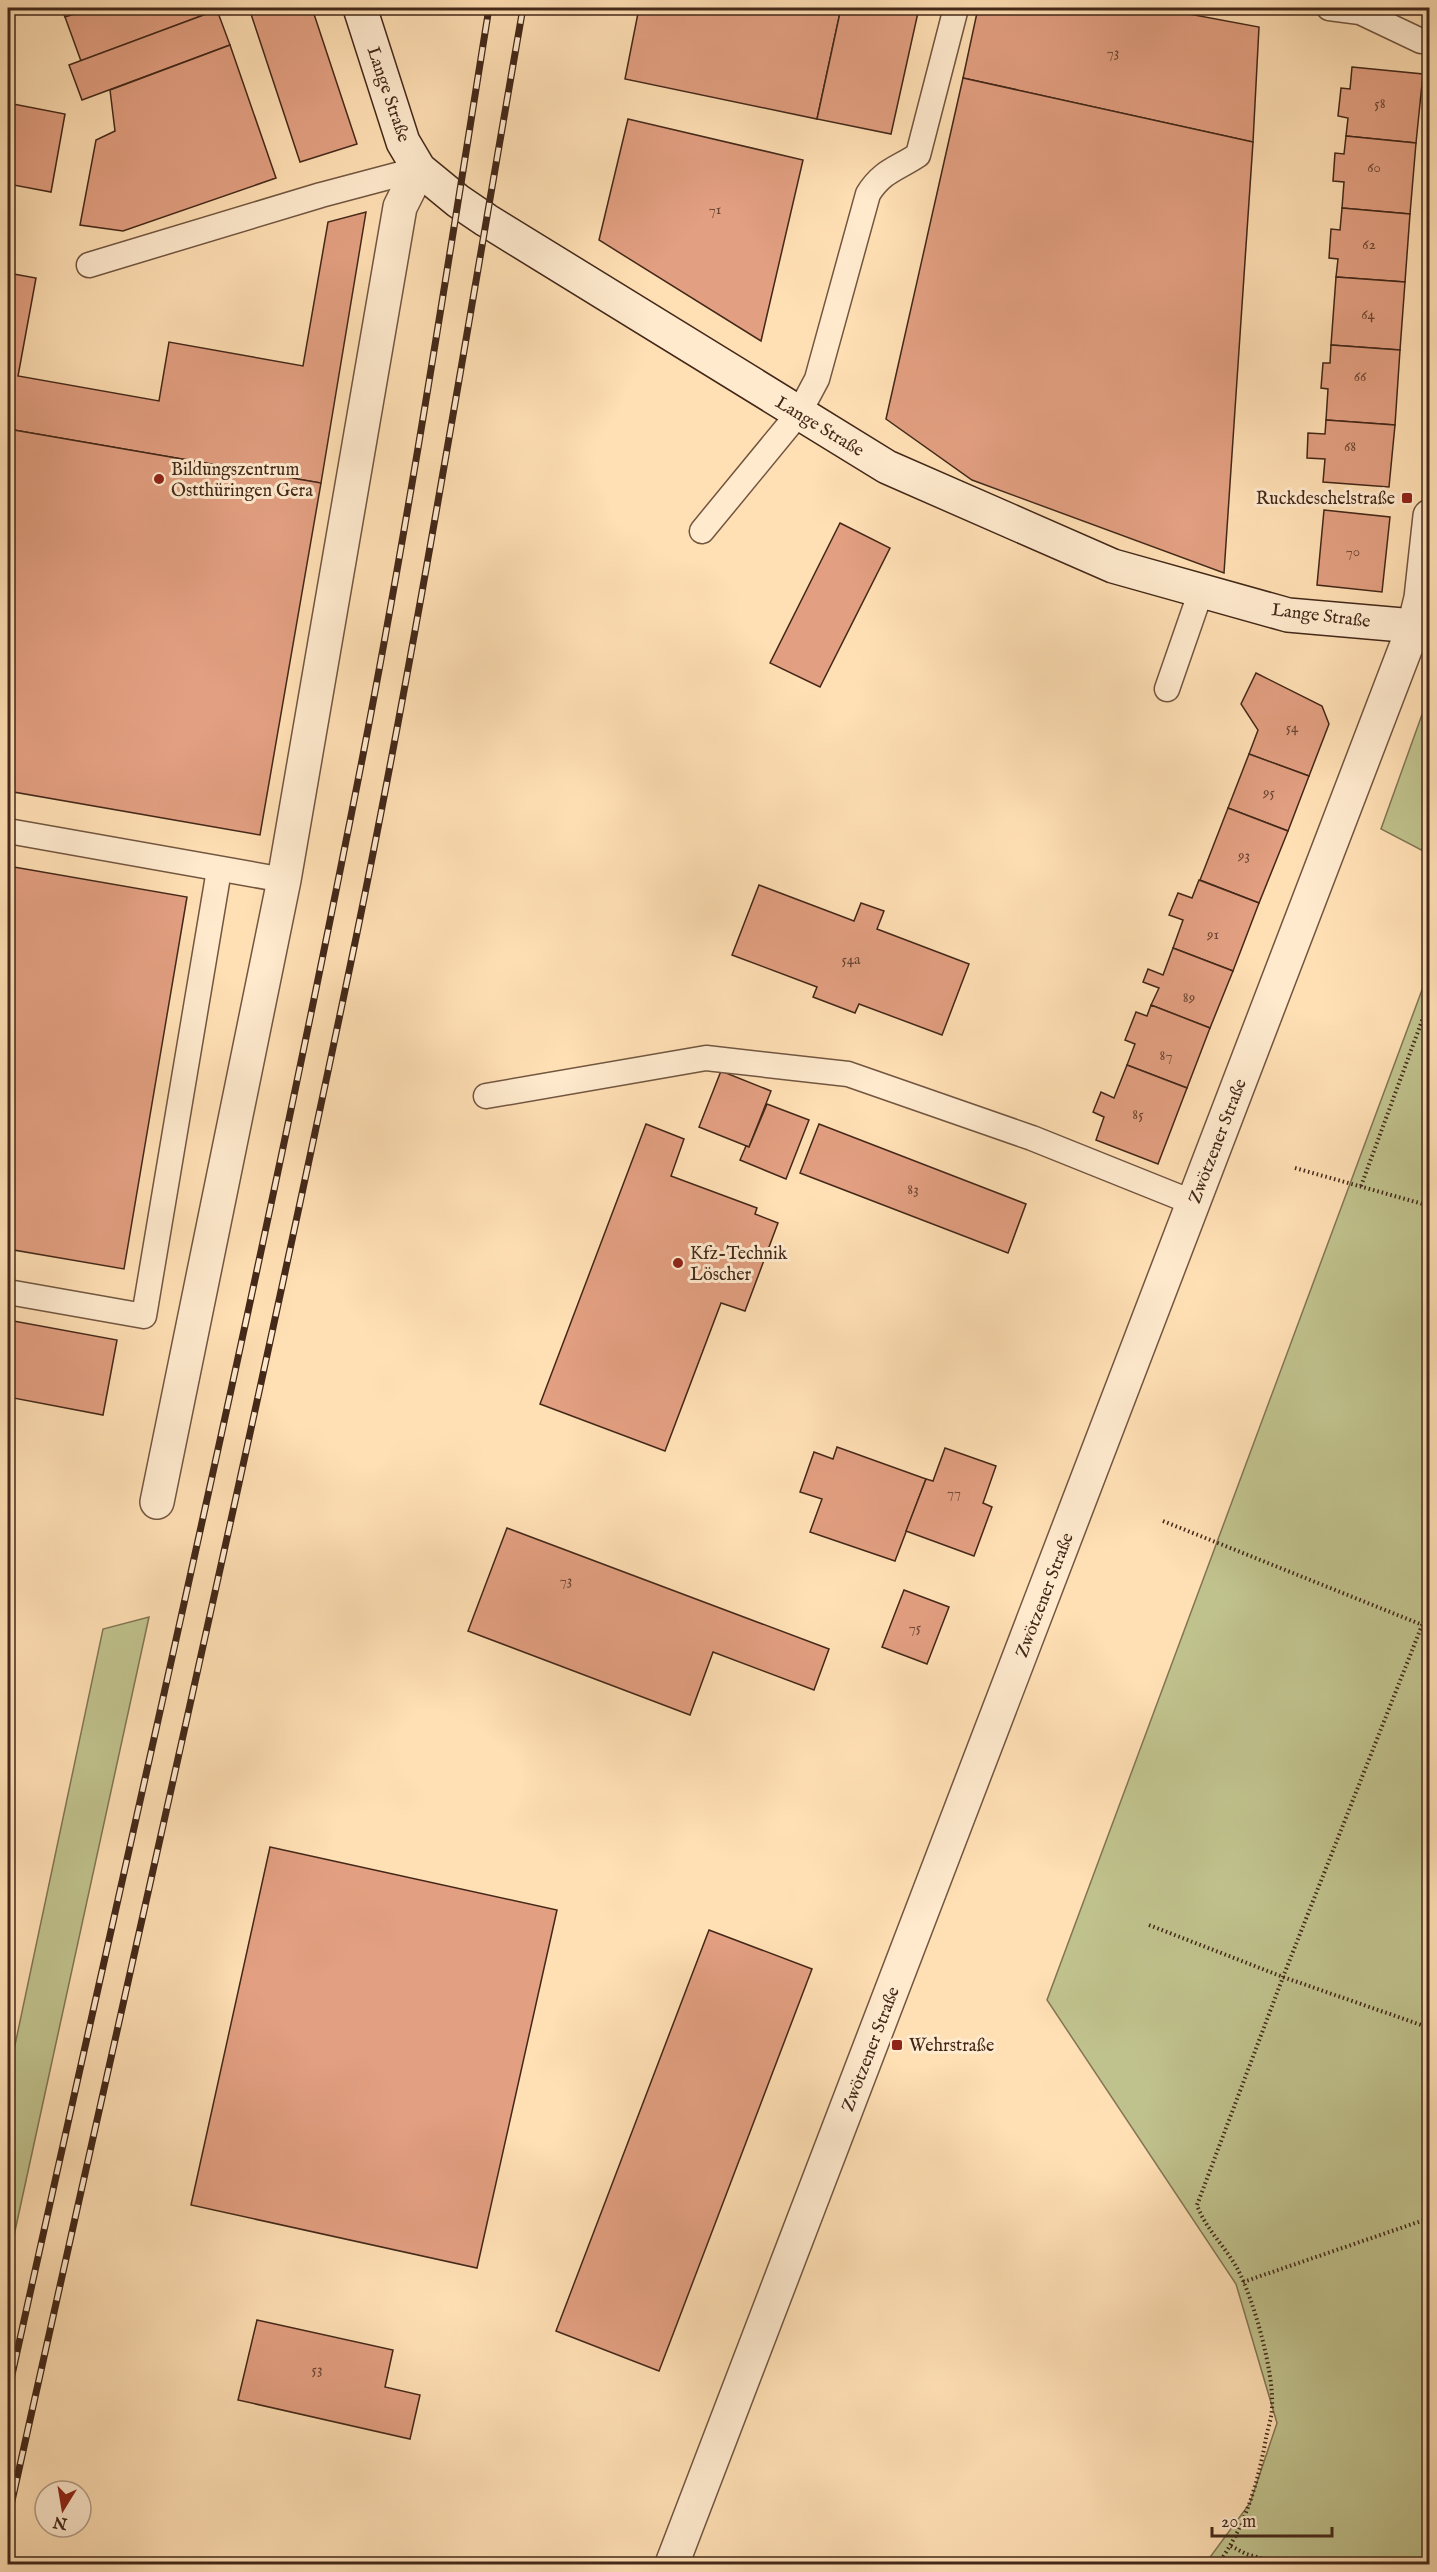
<svg xmlns="http://www.w3.org/2000/svg" width="1437" height="2572" viewBox="0 0 1437 2572" font-family="'IM FELL English',serif">
<rect width="100%" height="100%" fill="#ffdfb4"/>
<filter id="stains"><feTurbulence type="fractalNoise" baseFrequency=".00333" numOctaves="4"/><feColorMatrix values="0 0 0 0 .2 0 0 0 0 .09 0 0 0 0 .02 0 0 0 .5 -.17"/></filter>
<radialGradient id="worn" r=".72"><stop offset=".6" stop-color="#630" stop-opacity="0"/><stop offset="1" stop-color="#630" stop-opacity=".3"/></radialGradient>
<!-- green -->
<g fill="#c0c28d" stroke="#827553" stroke-width="1.5">
<path d="M1429,695V854L1381,829Z"/>
<path d="M1429,971V2564H1205L1250,2503L1277,2423L1272,2406L1236,2284L1047,2000Z"/>
<path d="M149,1617L8,2263V2078L103,1629Z"/>
</g>
<!-- building -->
<g fill="#e29f81" stroke="#432819" stroke-width="1.5">
<path d="M61,8H92L65,17Z"/>
<path d="M92,8H216L217,10L81,61L65,17Z"/>
<path d="M249,8H312L357,144L300,162Z"/>
<path d="M639,8H841L817,119L625,79Z"/>
<path d="M841,8H919L891,134L817,119Z"/>
<path d="M978,8H1157L1259,27L1253,142L963,78Z"/>
<path d="M217,10L230,45L82,100L69,65Z"/>
<path d="M230,45L276,178L123,231L80,225L96,140L115,131L110,90Z"/>
<path d="M1352,67L1423,74L1416,143L1346,136L1348,118L1338,116L1341,88L1350,89Z"/>
<path d="M963,78L1253,142L1224,573L972,480L886,419Z"/>
<path d="M8,103L65,114L51,192L8,184Z"/>
<path d="M628,119L803,160L761,341L599,240Z"/>
<path d="M1346,136L1416,143L1410,214L1342,208L1344,182L1333,181L1335,153L1344,154Z"/>
<path d="M1342,208L1410,214L1405,282L1336,277L1338,259L1329,258L1331,229L1340,230Z"/>
<path d="M366,212L321,483L8,429V273L36,278L18,376L159,401L169,342L303,366L328,222Z"/>
<path d="M1336,277L1405,282L1400,350L1331,345Z"/>
<path d="M1331,345L1400,350L1395,425L1326,420L1328,389L1321,388L1323,363H1330Z"/>
<path d="M1326,420L1395,425L1389,487L1323,482L1325,459L1307,458L1308,433L1325,434Z"/>
<path d="M8,429L321,483L260,835L8,791Z"/>
<path d="M1324,510L1390,517L1382,592L1317,585Z"/>
<path d="M840,523L890,548L820,687L770,663Z"/>
<path d="M1256,673L1322,706L1329,724L1309,776L1249,754L1258,730L1241,704Z"/>
<path d="M1249,754L1309,776L1288,831L1228,808Z"/>
<path d="M1228,808L1288,831L1259,903L1200,880Z"/>
<path d="M8,866L187,897L124,1269L8,1249Z"/>
<path d="M1199,880L1259,903L1233,971L1173,948L1183,920L1169,915L1178,893L1192,898Z"/>
<path d="M759,885L854,921L861,903L884,911L877,929L969,964L942,1035L859,1004L855,1013L813,997L817,987L732,955Z"/>
<path d="M1173,948L1233,971L1210,1028L1151,1005L1159,988L1143,982L1148,969L1163,975Z"/>
<path d="M1151,1005L1210,1028L1187,1088L1127,1065L1135,1044L1125,1040L1136,1012L1147,1016Z"/>
<path d="M1127,1065L1187,1088L1158,1164L1096,1140L1104,1117L1093,1112L1101,1092L1114,1098Z"/>
<path d="M721,1071L771,1091L749,1147L699,1127Z"/>
<path d="M767,1104L809,1120L786,1179L740,1160L746,1146L749,1147Z"/>
<path d="M646,1124L684,1139L671,1176L757,1208L755,1214L778,1223L745,1311L721,1303L665,1451L540,1404Z"/>
<path d="M819,1124L1026,1204L1008,1253L800,1173Z"/>
<path d="M8,1320L117,1340L103,1415L8,1397Z"/>
<path d="M837,1447L926,1479L895,1561L810,1532L822,1499L800,1492L814,1452L833,1459Z"/>
<path d="M945,1448L996,1466L983,1503L992,1507L974,1556L906,1531L926,1479L933,1481Z"/>
<path d="M507,1528L829,1649L814,1690L713,1652L690,1715L468,1631Z"/>
<path d="M904,1590L949,1607L927,1664L882,1647Z"/>
<path d="M270,1847L557,1910L477,2268L191,2205Z"/>
<path d="M709,1930L812,1969L659,2371L556,2331Z"/>
<path d="M257,2320L393,2350L385,2387L420,2395L410,2439L238,2400Z"/>
</g>
<g fill="none" stroke-linecap="round" stroke-linejoin="round">
<!-- lane casing -->
<g stroke="#725640" stroke-width="27">
<g id="lane">
<path d="M1329,8L1360,12L1421,41H1430"/>
<path d="M89,265L321,195L419,169"/>
<path d="M702,531L799,413L817,379L868,194C882,171 897,169 918,155L956,8"/>
<path d="M1167,689L1201,591"/>
<path d="M8,831L284,880"/>
<path d="M486,1096L706,1058L848,1074L1032,1138L1194,1203"/>
<path d="M8,1292L144,1316L219,870"/>
</g>
</g>
<!-- street casing -->
<g stroke="#725640" stroke-width="36">
<g id="street">
<path d="M157,1502L284,880L400,207L419,169"/>
<path d="M672,2564L1414,626L1421,598L1430,516"/>
</g>
</g>
<!-- secondary casing -->
<g stroke="#432819" stroke-width="36">
<path id="secondary" d="M360,8L403,142L419,169L458,201L486,220L887,467L1113,566L1288,615L1414,626"/>
</g>
<!-- path -->
<g stroke="#432819" stroke-width="4" stroke-dasharray="1.5 3" stroke-linecap="butt">
<path d="M1295,1168L1430,1206"/>
<path d="M1361,1186L1430,999"/>
<path d="M1163,1521L1430,1628"/>
<path d="M1149,1925L1283,1977L1430,2028"/>
<path d="M1243,2282L1430,2218"/>
<path d="M1231,2546L1246,2554L1282,2564"/>
<path d="M1218,2564C1245,2527 1258,2483 1266,2438C1268,2428 1272,2417 1272,2406C1274,2373 1254,2300 1238,2270C1226,2247 1206,2230 1197,2205L1283,1977L1430,1605"/>
</g>
<!-- lane -->
<use href="#lane" stroke="#ffeace" stroke-width="24"/>
<!-- street -->
<use href="#street" stroke="#ffeace" stroke-width="33"/>
<!-- secondary -->
<use href="#secondary" stroke="#ffeace" stroke-width="33"/>
<!-- rail casing -->
<g stroke="#432819" stroke-width="7">
<g id="rail">
<path d="M8,2393C128,1848 256,1303 363,755C411,507 449,257 489,8"/>
<path d="M8,2519C125,1991 247,1463 357,933C420,626 469,316 523,8"/>
</g>
</g>
<!-- rail -->
<use href="#rail" stroke="#ffeace" stroke-width="4.5" stroke-dasharray="14" stroke-linecap="butt"/>
</g>
<!-- markers -->
<g fill="#8f2418" stroke="#ffeace" stroke-width="2">
<circle cx="159" cy="479" r="6"/>
<rect x="1401" y="492" width="12" height="12" rx="3"/>
<circle cx="678" cy="1263" r="6"/>
<rect x="891" y="2039" width="12" height="12" rx="3"/>
</g>
<g text-anchor="middle" stroke-width="6" stroke-linejoin="round" paint-order="stroke">
<!-- number labels -->
<g font-size="15" fill="#6b4633">
<text x="1113" y="57">73</text>
<text x="1380" y="108">58</text>
<text x="1374" y="172">60</text>
<text x="715" y="214">71</text>
<text x="1369" y="249">62</text>
<text x="1368" y="319">64</text>
<text x="1360" y="381">66</text>
<text x="1350" y="451">68</text>
<text x="1353" y="556">70</text>
<text x="1292" y="732">54</text>
<text x="1269" y="797">95</text>
<text x="1244" y="860">93</text>
<text x="1213" y="939">91</text>
<text x="851" y="964">54a</text>
<text x="1189" y="1002">89</text>
<text x="1166" y="1060">87</text>
<text x="1138" y="1119">85</text>
<text x="913" y="1194">83</text>
<text x="954" y="1497">77</text>
<text x="566" y="1585">73</text>
<text x="915" y="1632">75</text>
<text x="317" y="2374">53</text>
</g>
<!-- street labels -->
<g font-size="18" fill="#432819" stroke="#ffeace">
<text transform="translate(389 94) rotate(71)" y="6">Lange Straße</text>
<text transform="translate(820 426) rotate(31)" y="6">Lange Straße</text>
<text transform="translate(1321 615) rotate(7)" y="6">Lange Straße</text>
<text transform="translate(1217 1141) rotate(-69)" y="6">Zwötzener Straße</text>
<text transform="translate(1044 1595) rotate(-69)" y="6">Zwötzener Straße</text>
<text transform="translate(870 2049) rotate(-69)" y="6">Zwötzener Straße</text>
</g>
<!-- poi labels -->
<g font-size="18" fill="#432819" stroke="#ffeace" text-anchor="start">
<text x="171" y="475">Bildungszentrum<tspan x="171" dy="21">Ostthüringen Gera</tspan></text>
<text x="1395" y="504" text-anchor="end">Ruckdeschelstraße</text>
<text x="690" y="1259">Kfz-Technik<tspan x="690" dy="21">Löscher</tspan></text>
<text x="909" y="2051">Wehrstraße</text>
</g>
</g>
<!-- margin -->
<rect width="1437" height="2572" fill="none" stroke="#ffdfb4" stroke-width="30"/>
<rect x="9" y="9" width="1419" height="2554" fill="none" stroke="#432819" stroke-width="3"/>
<rect x="15" y="15" width="1407" height="2542" fill="none" stroke="#432819" stroke-width="1.5"/>
<!-- north arrow -->
<g transform="translate(63 2509) rotate(191)"><circle r="28" fill="#ffeace" stroke="#b49c86" stroke-width="1.5"/>
<path d="M0-4.5L10 22L0 15L-10 22Z" fill="#8f2418"/>
<text y="-9" font-size="16" font-weight="bold" text-anchor="middle" fill="#432819">N</text>
</g>
<!-- scale -->
<path d="M1212 2527v9h120v-9" fill="none" stroke="#432819" stroke-width="3"/>
<text x="1221" y="2527" font-size="18" fill="#432819" stroke="#ffeace" stroke-width="4.5" paint-order="stroke">20 m</text>
<rect width="100%" height="100%" filter="url(#stains)"/>
<rect width="100%" height="100%" fill="url(#worn)"/>
</svg>
